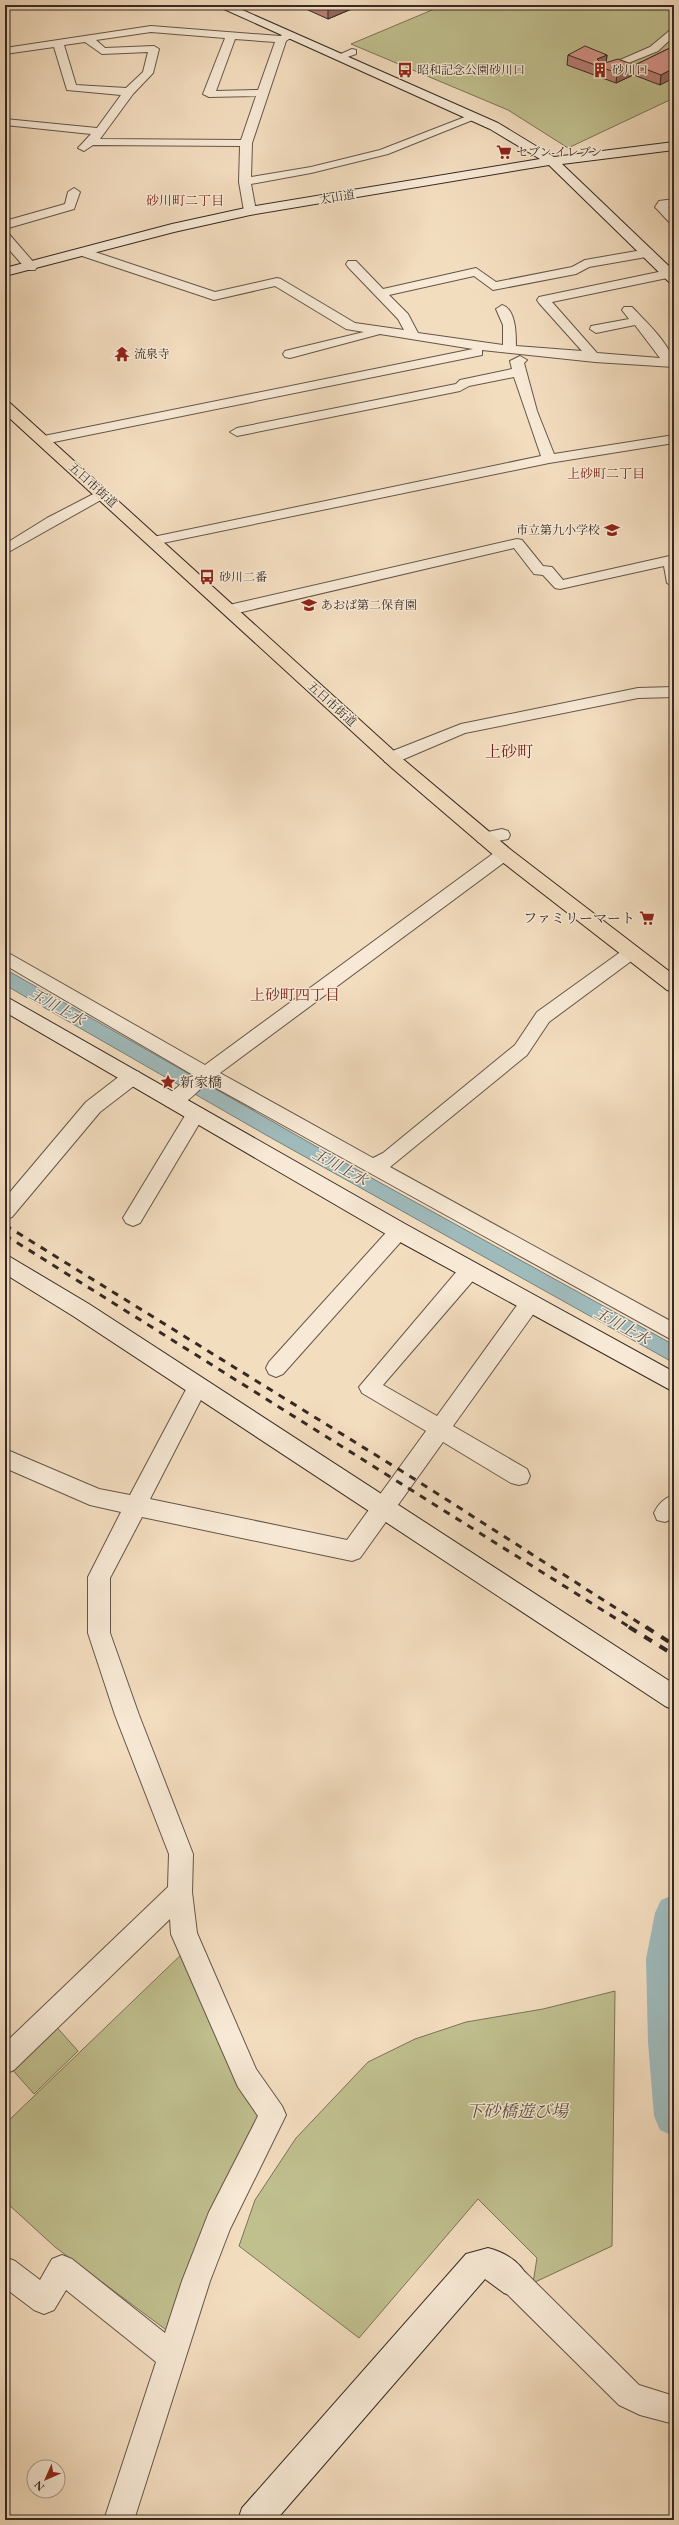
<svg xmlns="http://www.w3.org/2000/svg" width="679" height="2525" viewBox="0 0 679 2525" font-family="'EB Garamond','Noto Serif JP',serif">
<rect width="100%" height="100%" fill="#f3ddbf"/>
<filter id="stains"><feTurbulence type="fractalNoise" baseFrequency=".005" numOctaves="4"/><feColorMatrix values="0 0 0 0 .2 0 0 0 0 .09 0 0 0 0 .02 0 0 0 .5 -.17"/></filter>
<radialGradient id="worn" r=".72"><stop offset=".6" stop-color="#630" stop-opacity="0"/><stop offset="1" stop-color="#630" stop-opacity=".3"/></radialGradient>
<!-- green -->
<g fill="#c0bf8e" stroke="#7b7458">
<path d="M444,5H674V98L568,148L508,110L351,44Z"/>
<path d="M186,1950L267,2113L177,2338L55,2247L8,2204L5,2210V2124Z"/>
<path d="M615,1991L612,2246L533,2283L537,2258L478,2199L359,2338L239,2246L255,2200L296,2138L368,2062L415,2039L466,2022L543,2009Z"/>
<path d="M54,2024L78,2051L34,2094L9,2066Z"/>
</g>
<!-- water -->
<path fill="#9fbabb" stroke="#75807e" d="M5,969L368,1176L674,1345V1363L266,1135L5,985Z"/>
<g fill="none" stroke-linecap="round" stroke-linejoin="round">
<!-- river -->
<path fill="#9fbabb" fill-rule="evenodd" d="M674,1895V2136L660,2130L654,2116L648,2042L646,1959L655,1913L661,1900Z"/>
<!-- street casing -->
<g stroke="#65564a" stroke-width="2">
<g id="street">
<path d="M151,26L280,36L290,32L295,35L286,41L252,143L251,177L311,167L380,150L470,115H478L480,117L388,154L311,173L251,184L256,211L250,215L244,211L239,182L240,146L93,145L84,151L78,148L91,134L5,125V119L97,128L121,95L67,90L54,47L5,54V48ZM151,32L225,38L203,94L209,97L256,96L241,140L100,139L133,94L153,73L159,49L154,46L105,48L96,40ZM235,39L275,42L258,90L216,91ZM85,42L102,54L148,52L143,72L126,88L76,85L64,45Z"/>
<path d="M674,27V36L658,51L606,72L602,73L597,70L650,47Z"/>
<path d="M352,49L356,50V54L339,60L334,57Z"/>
<path d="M74,188L80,192L74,209L5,229V221L65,204L68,192Z"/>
<path d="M674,199V207H668L674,213V224L670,223L655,207L659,201Z"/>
<path d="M5,233L9,234L35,264L37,267L35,270H27L5,245Z"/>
<path d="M86,249L215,292L277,278L281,279L355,323L404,330L398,319L348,267L346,264L348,261H356L383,289L476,268L496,282L572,267L585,260L648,249L652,250L654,253L652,256L589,267L576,274L493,290L474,276L389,295L408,314L418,333L503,345V325L496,309L502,305C516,309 516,334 516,346L582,351L539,303L537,300L539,297L668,270L672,271V277L552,302L597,353L660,358L635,325L596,333L590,329L591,326L629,319L622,310L624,307H632C646,322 674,347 674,367L595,362L482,350V355L477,356L44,444L37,440L39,437L473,349L380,334L290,358L285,357L283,354L285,351L364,332L346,329L275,286L214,300L82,256L80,253L82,250Z"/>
<path d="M520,356L527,360L524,363L537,411L554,454L674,435V443L549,463L153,545L146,541L153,537L541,456L514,377L469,386L460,391L237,436L230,432L237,428L456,384L460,380L512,369L510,361Z"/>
<path d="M103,489L110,493L108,496L5,554V544L47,518Z"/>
<path d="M517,539L522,540L543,566L552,567L563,580L674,555V587L667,583L664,566L560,589L555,588L543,575L534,574L514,548L229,615L221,610L229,605Z"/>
<path d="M674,687V697L638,698L465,733L397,762H385L383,758L385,754L461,724L638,688Z"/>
<path d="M502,829L508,831L510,835L508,839L484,844L478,842L476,838L478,834Z"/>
<path d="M504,848L510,850L512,854L510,858L220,1073L373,1158L383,1153L515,1045L537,1012L626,948L632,946L638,948L641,952L638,956L549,1022L527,1055L390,1167L674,1323V1341L207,1083C196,1092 182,1111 166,1106L164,1101L166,1096L193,1075L5,965V951L205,1065L498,850Z"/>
<path d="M132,1070L139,1072L141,1077L139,1082L100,1112L12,1217L5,1220V1198L86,1102L125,1072Z"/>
<path d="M196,1107L203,1109L205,1114L140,1223L133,1226L126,1223L123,1218L126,1213L189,1109Z"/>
<path d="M399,1223L406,1226L409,1231L406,1236L283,1374L276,1377L269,1374L266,1368L269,1362L392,1226Z"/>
<path d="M470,1262L477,1264L480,1270L477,1276L383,1385L437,1416L523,1297L530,1295L537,1297L540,1303L537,1309L453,1426L527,1469L530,1476L527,1483L519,1485L511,1483L443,1442L360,1558L352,1561L142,1517L110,1578V1633L139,1715L193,1854L192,1892L197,1933L256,2069L282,2106L286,2115L230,2229L210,2281L134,2520H104L156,2362L66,2290L54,2310L44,2314L34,2310L5,2288V2257L15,2261L40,2280L52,2259L62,2255L72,2259L165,2333L182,2281L209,2212L258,2116L238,2087L171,1934L170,1919L14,2070L5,2074V2043L168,1887L169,1854L115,1715L88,1633V1577L121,1512L90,1505L5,1468V1449L99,1489L130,1495L190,1382L197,1379L204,1382L207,1388L150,1499L347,1540L426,1431L362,1393L359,1387L463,1264Z"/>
<path d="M674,1495V1518L665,1522L657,1520L654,1513C658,1504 664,1498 674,1495Z"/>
<path d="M515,2268L525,2272L639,2385L674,2396V2424L640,2415L619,2405L505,2292L501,2282L505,2272Z"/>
</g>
</g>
<!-- secondary casing -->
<g stroke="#362923" stroke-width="2">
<g id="secondary">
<path d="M215,5H231L498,123L554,157L674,142V150L562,164L674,271V283L669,282L549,165L250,215L174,232L5,276V268L172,224L250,207L540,159L490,129Z"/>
<path d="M5,996L407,1225L674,1372V1392L391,1237L5,1012Z"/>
<path d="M5,1254L89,1304L674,1684V1710L665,1706L73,1316L5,1274Z"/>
<path d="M488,2248C507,2253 523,2264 530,2282L526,2293L515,2297L504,2293L485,2279L276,2520H238L242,2508L466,2254Z"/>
</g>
</g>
<!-- primary casing -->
<g stroke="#362923" stroke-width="2">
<path id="primary" d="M5,402L10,403L404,760L511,850L674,975V992L667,990L497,858L392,768L5,414Z"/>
</g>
<!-- street -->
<use href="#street" fill="#f7e9d5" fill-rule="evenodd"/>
<!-- secondary -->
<use href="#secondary" fill="#f7e9d5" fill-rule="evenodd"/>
<!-- primary -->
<use href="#primary" fill="#f3ddbf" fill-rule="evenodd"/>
<!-- rail-far1 -->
<g stroke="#362923" stroke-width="3" stroke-dasharray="7 7" stroke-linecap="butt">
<path d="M5,1225L416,1480L647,1628"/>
<path d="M5,1235L631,1628"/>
</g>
<!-- rail -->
<g stroke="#362923" stroke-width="4" stroke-dasharray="9 9" stroke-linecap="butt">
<path d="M629,1627L674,1655"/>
<path d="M646,1627L674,1645"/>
</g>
</g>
<!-- wall -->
<g fill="#b87f76" stroke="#362923">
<path d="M297,5H361L328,19Z"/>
<path d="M674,46L660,85L634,75L635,65Z"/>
<path d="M568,55H607L606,63L633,75L616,83L567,65Z"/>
</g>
<!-- shaded-wall -->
<g fill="#966860" stroke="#362923">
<path d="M330,5H361L328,19V6Z"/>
<path d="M607,55L606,65H596L597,59Z"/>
<path d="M634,65L633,75L616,83L617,73Z"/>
<path d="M674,68V78L660,85L661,75Z"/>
</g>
<!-- building -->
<g fill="#d69489" stroke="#362923">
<path d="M585,46L607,55L597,59L602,64L618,59L634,65L617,73L568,55Z"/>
<path d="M674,46V68L661,75L635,65Z"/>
</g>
<!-- icons -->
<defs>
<g id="bus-bare" transform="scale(1.2)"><path d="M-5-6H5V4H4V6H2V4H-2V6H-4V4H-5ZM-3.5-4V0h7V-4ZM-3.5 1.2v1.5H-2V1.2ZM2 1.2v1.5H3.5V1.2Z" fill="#8f2418" stroke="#f7e9d5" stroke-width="2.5" paint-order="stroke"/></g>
<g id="building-bare" transform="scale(1.2)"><path d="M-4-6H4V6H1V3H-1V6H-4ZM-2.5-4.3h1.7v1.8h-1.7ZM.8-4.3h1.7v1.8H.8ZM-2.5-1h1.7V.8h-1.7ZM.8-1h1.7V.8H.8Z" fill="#8f2418" stroke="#f7e9d5" stroke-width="2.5" paint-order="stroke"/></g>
<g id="supermarket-bare" transform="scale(1.2)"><path d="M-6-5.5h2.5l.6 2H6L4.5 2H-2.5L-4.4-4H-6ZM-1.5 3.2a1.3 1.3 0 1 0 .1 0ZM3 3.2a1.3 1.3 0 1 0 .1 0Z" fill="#8f2418" stroke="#f7e9d5" stroke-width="2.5" paint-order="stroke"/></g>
<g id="temple-bare" transform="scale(1.2)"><path d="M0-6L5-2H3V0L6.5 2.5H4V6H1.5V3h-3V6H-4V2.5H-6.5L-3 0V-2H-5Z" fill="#8f2418" stroke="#f7e9d5" stroke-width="2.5" paint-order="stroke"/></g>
<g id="school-bare" transform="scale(1.2)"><path d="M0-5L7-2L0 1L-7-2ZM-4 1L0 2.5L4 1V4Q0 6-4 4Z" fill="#8f2418" stroke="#f7e9d5" stroke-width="2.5" paint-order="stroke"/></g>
<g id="sight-bare" transform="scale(1.2)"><path d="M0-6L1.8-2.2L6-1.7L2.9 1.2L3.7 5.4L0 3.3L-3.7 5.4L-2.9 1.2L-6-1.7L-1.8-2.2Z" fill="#8f2418" stroke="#f7e9d5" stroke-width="2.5" paint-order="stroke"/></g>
</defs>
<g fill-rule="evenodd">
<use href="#bus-bare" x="405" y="70"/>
<use href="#building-bare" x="600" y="70"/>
<use href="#supermarket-bare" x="504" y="152"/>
<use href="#temple-bare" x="122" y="354"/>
<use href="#school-bare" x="612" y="530"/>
<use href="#bus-bare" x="207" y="577"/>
<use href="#school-bare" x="309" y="605"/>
<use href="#supermarket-bare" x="647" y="918"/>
<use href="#sight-bare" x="168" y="1082"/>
</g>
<g text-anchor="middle" stroke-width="3" stroke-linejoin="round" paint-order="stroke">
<!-- far-poi labels -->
<g font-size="12" fill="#362923" stroke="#f7e9d5" text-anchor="start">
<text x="417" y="74">昭和記念公園砂川口</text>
<text x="612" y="74">砂川口</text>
<text x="516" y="156">セブン-イレブン</text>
<text x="134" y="358">流泉寺</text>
<text x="600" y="534" text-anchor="end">市立第九小学校</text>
<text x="219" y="581">砂川二番</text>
<text x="321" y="609">あおば第二保育園</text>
</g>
<!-- far-street labels -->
<g font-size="12" fill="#362923" stroke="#f7e9d5">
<text transform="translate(337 197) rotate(-9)" y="4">大山道</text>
<text transform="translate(93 485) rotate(42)" y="4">五日市街道</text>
<text transform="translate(332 704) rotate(42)" y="4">五日市街道</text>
</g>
<!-- far-neighbourhood labels -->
<g font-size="13" fill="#7a1f14" stroke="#f7e9d5">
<text x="185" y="205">砂川町二丁目</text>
<text x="606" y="478">上砂町二丁目</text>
</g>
<!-- poi labels -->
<g font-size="14" fill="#362923" stroke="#f7e9d5" text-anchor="end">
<text x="635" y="923">ファミリーマート</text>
<text x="180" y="1087" text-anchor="start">新家橋</text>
</g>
<!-- neighbourhood labels -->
<g font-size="15" fill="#7a1f14" stroke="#f7e9d5">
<text x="295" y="1000">上砂町四丁目</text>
</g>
<!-- water labels -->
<g font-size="15" font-style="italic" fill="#504d49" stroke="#f7e9d5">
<text transform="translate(57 1007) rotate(29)" y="5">玉川上水</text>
<text transform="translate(340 1167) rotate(29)" y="5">玉川上水</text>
<text transform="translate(622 1326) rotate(29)" y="5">玉川上水</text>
</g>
<!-- quarter labels -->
<g font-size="16" fill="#7a1f14" stroke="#f7e9d5">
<text x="509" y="757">上砂町</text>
</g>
<!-- near-park labels -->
<g font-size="17" font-style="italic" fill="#584e3e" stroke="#f7e9d5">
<text x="517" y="2117">下砂橋遊び場</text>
</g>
</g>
<!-- margin -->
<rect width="679" height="2525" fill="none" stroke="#f3ddbf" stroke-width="20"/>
<rect x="6" y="6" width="667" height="2513" fill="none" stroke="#362923" stroke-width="2"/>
<rect x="10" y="10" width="659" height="2505" fill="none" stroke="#362923"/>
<!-- north arrow -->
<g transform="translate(46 2479) rotate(225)"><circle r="19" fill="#f7e9d5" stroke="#aa9c8e"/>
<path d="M0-3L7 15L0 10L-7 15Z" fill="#8f2418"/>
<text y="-6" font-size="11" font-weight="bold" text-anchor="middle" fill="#362923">N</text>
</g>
<rect width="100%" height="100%" filter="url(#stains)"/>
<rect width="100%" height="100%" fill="url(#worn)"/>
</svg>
